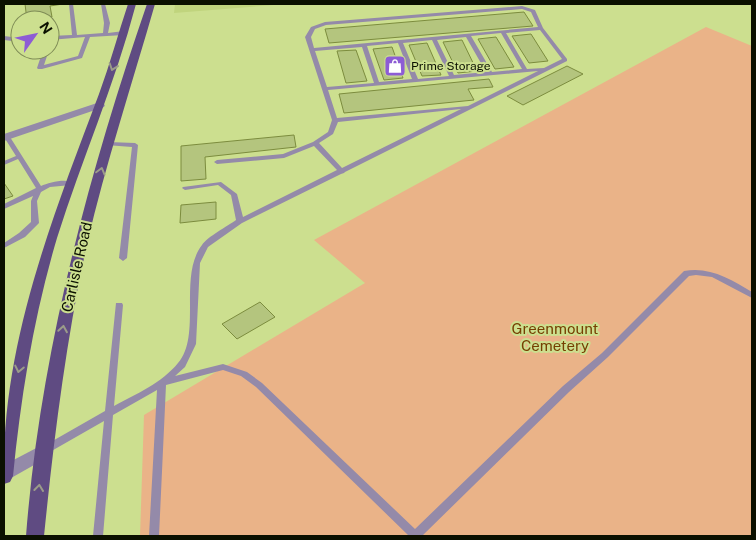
<svg xmlns="http://www.w3.org/2000/svg" width="756" height="540" viewBox="0 0 756 540" font-family="'Public Sans',sans-serif">
<rect width="100%" height="100%" fill="#ccdf8f"/>
<!-- built -->
<path fill="#c0d47d" d="M175,4H286L174,13Z"/>
<!-- green -->
<path fill="#eab388" d="M706,27L752,46V536H140L144,415L365,283L314,240Z"/>
<!-- building -->
<g fill="#b4c57e" stroke="#7c8c3e">
<path d="M25,4H63L50,6L52,17L45,18V20H27Z"/>
<path d="M524,12L533,26L329,43L325,29Z"/>
<path d="M531,34L548,61L529,63L512,36Z"/>
<path d="M496,37L514,67L495,69L478,39Z"/>
<path d="M462,40L477,71L458,73L443,42Z"/>
<path d="M427,43L441,75L422,76L409,45Z"/>
<path d="M392,47L403,78L384,80L373,49Z"/>
<path d="M356,50L367,81L346,83L337,51Z"/>
<path d="M567,66L583,74L523,105L507,96Z"/>
<path d="M489,79L493,87L468,89L474,100L344,113L339,94Z"/>
<path d="M294,135L296,147L205,157L206,179L181,181V146Z"/>
<path d="M4,183L13,196L4,199Z"/>
<path d="M216,202V219L180,223L181,205Z"/>
<path d="M260,302L275,317L237,339L222,324Z"/>
</g>
<g fill="none" stroke-linecap="round" stroke-linejoin="round">
<!-- service -->
<g fill="#948aa9" fill-rule="evenodd">
<path d="M69,4H73L77,35L103,33L104,23L101,4H105L110,23L108,33L124,31L127,33L124,35L90,37L82,58L42,69H38L37,68L43,50H49L44,65L78,56L85,37L50,40V36L72,35Z"/>
<path d="M522,6L535,10L543,28L567,59V61L345,172L344,173L341,174L242,223L208,247L200,263L196,344L185,367L175,376L223,364L247,372L262,383L415,529L563,386L602,353L684,271C709,266 731,279 752,292V298L712,277L696,275L689,276L608,357L569,392L422,536H409L256,387L241,376L223,370L166,385L159,536H149L157,390L113,415L103,536H93L104,421L48,453L45,454L42,453L40,450L42,447L105,411L116,303H122L123,305L114,406C136,394 162,383 178,363C202,335 178,276 202,245C207,237 228,226 236,220L231,195L218,185L185,190L182,188L183,187L221,182L237,194L243,217L337,170L314,146L284,158L217,164L214,162L217,160L283,154L313,142L328,132L332,120L305,37L311,27L325,22ZM522,9L531,12L538,27L314,48L311,37L315,29L326,25ZM540,30L562,59L544,68L527,69L506,33ZM501,33L522,69L492,72L471,36ZM466,37L486,72L454,75L437,40ZM432,40L449,76L418,79L403,43ZM398,43L412,79L379,82L367,46ZM362,47L374,83L327,87L315,51ZM538,71L468,106L337,118L328,90ZM461,109L342,168L319,143L333,134L338,122Z"/>
<path d="M4,36L20,38V42L4,40Z"/>
<path d="M7,135L10,137L41,186C49,182 67,178 74,183L71,185L50,187L41,192L37,201L39,223L25,237L4,248V243L19,233L31,222V201L33,196L4,209V204L36,188L18,159L4,165V161L16,156L4,137Z"/>
<path d="M108,142L135,143L138,145L127,258L123,261L119,258L132,147L106,145L105,144Z"/>
</g>
<!-- minor -->
<g fill="#948aa9" fill-rule="evenodd">
<path d="M100,102L105,105L104,107L4,141V134Z"/>
<path d="M44,444L50,446L53,451L50,456L4,482V465Z"/>
</g>
<!-- primary -->
<g fill="#5f4b82" fill-rule="evenodd">
<path d="M128,4H136C115,84 82,159 57,238C34,315 21,395 13,476L10,482L4,484C0,348 52,219 99,94C110,64 118,34 128,4Z"/>
<path d="M147,4H155C132,84 106,163 87,244C66,340 54,438 44,536H26C40,355 88,175 147,4Z"/>
</g>
</g>
<!-- one-way arrows -->
<defs><path id="oneway-chevron" d="M-2-3.5L2.5 0L-2 3.5" fill="none" stroke-width="1.6" stroke-linecap="round" stroke-linejoin="round" transform="scale(1.25)"/></defs>
<g stroke="#9b9c89">
<use href="#oneway-chevron" transform="translate(113 67) rotate(109)"/>
<use href="#oneway-chevron" transform="translate(101 171) rotate(-75)"/>
<use href="#oneway-chevron" transform="translate(63 329) rotate(-81)"/>
<use href="#oneway-chevron" transform="translate(19 369) rotate(102)"/>
<use href="#oneway-chevron" transform="translate(39 488) rotate(-83)"/>
</g>
<!-- icons -->
<defs>
<g id="shop-square" transform="scale(1.125)"><rect x="-9" y="-9" width="18" height="18" rx="4" fill="#8d5cd5" stroke="#ccdf8f"/><path d="M-5-2.5h2.3a2.7 3.5 0 0 1 5.4 0H5L5.5 6h-11ZM-1.5-2.5h3a1.5 2.3 0 0 0-3 0Z" fill="#fff"/></g>
</defs>
<g fill-rule="evenodd">
<use href="#shop-square" x="395" y="66"/>
</g>
<g text-anchor="middle" stroke-width="4" stroke-linejoin="round" paint-order="stroke">
<!-- far-poi labels -->
<g font-size="12" fill="#0b1000" stroke="#ccdf8f" text-anchor="start">
<text x="411" y="70">Prime Storage</text>
</g>
<!-- street labels -->
<g font-size="15" fill="#0b1000" stroke="#ccdf8f">
<text transform="translate(77 267) rotate(-77)" y="5">Carlisle Road</text>
</g>
<!-- park labels -->
<g font-size="15" fill="#763f02" stroke="#ccdf8f">
<text x="555" y="334">Greenmount<tspan x="555" dy="17">Cemetery</tspan></text>
</g>
</g>
<!-- border -->
<rect width="756" height="540" fill="none" stroke="#0b1000" stroke-width="10"/>
<!-- north arrow -->
<g transform="translate(35 35) rotate(57)"><circle r="24" fill="#ccdf8f" stroke="#7f8c56"/>
<path d="M0-4L9 19L0 12L-9 19Z" fill="#8d5cd5"/>
<text y="-8" font-size="14" font-weight="bold" text-anchor="middle" fill="#0b1000">N</text>
</g>
</svg>
